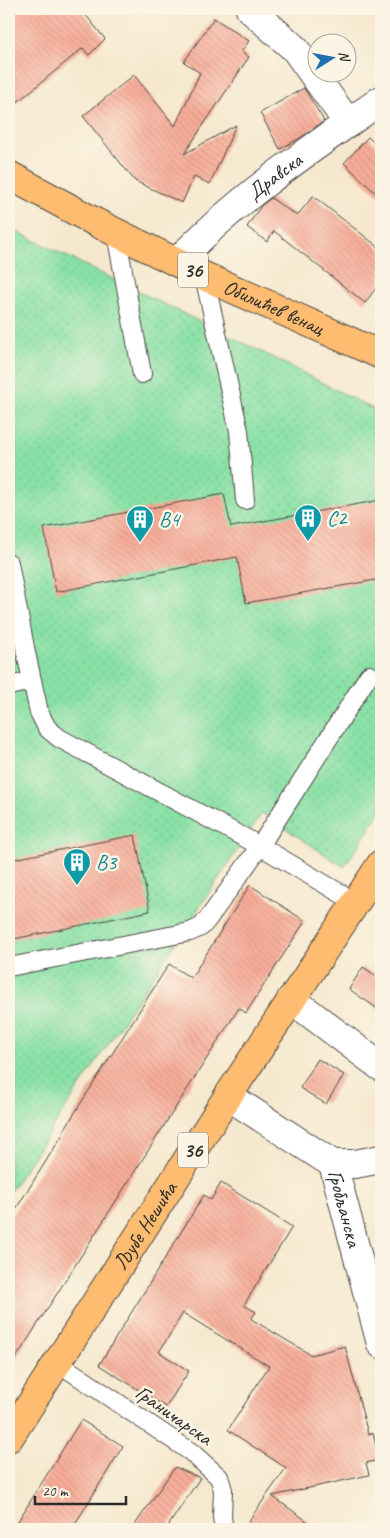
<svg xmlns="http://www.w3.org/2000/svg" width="390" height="1538" viewBox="0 0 390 1538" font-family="Caveat,sans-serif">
<defs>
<pattern id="grass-dots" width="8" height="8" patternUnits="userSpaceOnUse" patternTransform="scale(1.25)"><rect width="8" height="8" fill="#89e1a6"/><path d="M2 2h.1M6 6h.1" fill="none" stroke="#76c18f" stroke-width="1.8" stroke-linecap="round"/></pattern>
<pattern id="building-back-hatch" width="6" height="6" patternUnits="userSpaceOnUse" patternTransform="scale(1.25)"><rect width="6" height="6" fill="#f7ad99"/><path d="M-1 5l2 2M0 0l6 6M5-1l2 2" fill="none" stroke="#d49584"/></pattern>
</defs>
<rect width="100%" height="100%" fill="#fcf5e5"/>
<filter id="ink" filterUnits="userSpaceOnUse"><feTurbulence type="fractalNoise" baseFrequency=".02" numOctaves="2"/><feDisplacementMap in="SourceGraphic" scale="10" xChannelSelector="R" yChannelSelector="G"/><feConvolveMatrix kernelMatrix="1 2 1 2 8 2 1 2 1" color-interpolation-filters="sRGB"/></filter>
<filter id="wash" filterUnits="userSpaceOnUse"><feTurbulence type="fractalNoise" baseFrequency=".0096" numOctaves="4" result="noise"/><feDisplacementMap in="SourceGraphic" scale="20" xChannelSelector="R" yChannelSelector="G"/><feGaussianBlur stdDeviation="1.12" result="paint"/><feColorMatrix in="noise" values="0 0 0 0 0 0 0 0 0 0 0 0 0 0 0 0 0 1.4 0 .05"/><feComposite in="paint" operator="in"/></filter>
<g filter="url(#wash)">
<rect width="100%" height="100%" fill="#f5e8ce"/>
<!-- grass -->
<path fill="url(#grass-dots)" stroke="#5a8668" d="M9,228L270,356L381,413V811L344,867L262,813L9,1193Z"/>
<g id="blocks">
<!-- building -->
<g fill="url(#building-back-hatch)">
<path d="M9,9H81L105,39L89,55L83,48L9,109Z"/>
<path d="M214,18L249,41L241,52L249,57L184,154L236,125L210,184L194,177L182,203L135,181L83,116L134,75L175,126L200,73L184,62Z"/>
<path d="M304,88L324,121L300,138L280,149L260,113Z"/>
<path d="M368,137L381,150V198L344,163Z"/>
<path d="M313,196L381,249V281L365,303L274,231L267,242L247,227L261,206L271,198L297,216Z"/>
<path d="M224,494L231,527L381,500V579L246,603L237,557L56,592L44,528Z"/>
<path d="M135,835L150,911L9,940V860Z"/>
<path d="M250,885L305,921L246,1013L239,1008L9,1369V1220L63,1134L62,1133L169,964L191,978Z"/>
<path d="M363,967L381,979V1011L349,989Z"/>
<path d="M318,1059L344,1075L326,1104L300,1088Z"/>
<path d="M221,1183L292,1227L244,1305L256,1312L251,1319L311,1355L345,1346L368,1434L373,1433L379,1460L366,1463L369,1475L272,1496L318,1529H243L286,1468L228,1430L269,1366L183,1313L159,1352L189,1371L166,1407L99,1365L204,1195L211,1200Z"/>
<path d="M81,1420L123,1446L72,1529H13Z"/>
<path d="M175,1467L200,1478L166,1529H132Z"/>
</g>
</g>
</g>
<g filter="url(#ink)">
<use href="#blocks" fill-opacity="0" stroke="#494743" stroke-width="1"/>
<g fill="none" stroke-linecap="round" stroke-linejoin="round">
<!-- service casing -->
<g stroke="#494743" stroke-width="20">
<g id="service">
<path d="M116,233L142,374"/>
<path d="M204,276L239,431L245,500"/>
<path d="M9,563L26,653L39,712L47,728L59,738L260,846L355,902"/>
<path d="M9,686L32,681"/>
<path d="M9,967L190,932L201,927L208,919L260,846L369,675"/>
<path d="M57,1362L191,1452L219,1477L223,1490L222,1518L224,1529"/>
</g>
</g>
<!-- minor casing -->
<g stroke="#494743" stroke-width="30">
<g id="minor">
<path d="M250,9L295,49L348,123"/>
<path id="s1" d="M177,262C237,198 310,150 381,100"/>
<path d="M291,999L381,1067"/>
<path id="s2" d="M228,1096L333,1164L381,1344"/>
<path d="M333,1164H355L381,1159"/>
</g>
</g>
<!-- primary casing -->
<g stroke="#494743" stroke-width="30">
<g id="primary">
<path id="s3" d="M9,175L97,223L204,276L381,355"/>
<path id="s4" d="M9,1438L228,1096L381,864"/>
</g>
</g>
<!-- service -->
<use href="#service" stroke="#fff" stroke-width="18"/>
<!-- minor -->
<use href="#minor" stroke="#fff" stroke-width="28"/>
<!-- primary -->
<use href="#primary" stroke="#fdbc70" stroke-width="28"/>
</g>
</g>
<!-- icons -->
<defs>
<g id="building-pin" transform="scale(1.4375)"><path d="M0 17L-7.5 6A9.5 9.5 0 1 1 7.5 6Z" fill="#0f9aa8" stroke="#fcf5e5"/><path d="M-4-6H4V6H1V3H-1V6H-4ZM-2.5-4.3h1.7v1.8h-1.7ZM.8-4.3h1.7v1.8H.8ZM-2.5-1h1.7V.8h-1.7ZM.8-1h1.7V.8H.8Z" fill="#fff"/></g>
</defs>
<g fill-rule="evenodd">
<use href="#building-pin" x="308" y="518"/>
<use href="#building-pin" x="140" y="519"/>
<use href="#building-pin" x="77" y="862"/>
</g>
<g text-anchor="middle" stroke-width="5" stroke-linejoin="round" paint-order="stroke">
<!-- shield labels -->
<g fill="#fcf5e5" stroke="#6a6863" stroke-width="1">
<rect x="178" y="252.5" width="30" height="35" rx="4"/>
<rect x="178" y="1132.5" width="30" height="35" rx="4"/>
</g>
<g font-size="20" font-weight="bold" fill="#2b2b2b">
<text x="193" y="277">36</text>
<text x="193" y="1157">36</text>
</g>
<!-- street labels -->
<g font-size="21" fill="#2b2b2b" stroke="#fcf5e5">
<text dy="7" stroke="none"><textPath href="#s1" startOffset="130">Дравска</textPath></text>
<text dy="7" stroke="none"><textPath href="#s3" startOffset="296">Обилићев венац</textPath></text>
<text dy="7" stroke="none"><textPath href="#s2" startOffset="171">Гробљанска</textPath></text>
<text dy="7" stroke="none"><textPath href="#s4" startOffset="252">Љубе Нешића</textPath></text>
<text transform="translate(174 1415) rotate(35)" y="7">Граничарска</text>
</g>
<!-- culture labels -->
<g font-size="21" fill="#0d838f" stroke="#fcf5e5" text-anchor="start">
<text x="327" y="525">C2</text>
<text x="159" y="526">B4</text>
<text x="96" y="869">B3</text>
</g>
</g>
<!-- margin -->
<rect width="390" height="1538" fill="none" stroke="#fcf5e5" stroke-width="30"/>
<!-- north arrow -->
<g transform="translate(332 58) rotate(79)"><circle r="24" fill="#fcf5e5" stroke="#a8a49b"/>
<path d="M0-4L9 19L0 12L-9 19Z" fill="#1f6fb2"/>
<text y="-8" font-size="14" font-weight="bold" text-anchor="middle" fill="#2b2b2b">N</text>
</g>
<!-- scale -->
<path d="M35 1496v8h91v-8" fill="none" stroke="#2b2b2b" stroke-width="2.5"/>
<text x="42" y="1496" font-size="15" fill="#2b2b2b" stroke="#fcf5e5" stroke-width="4" paint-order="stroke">20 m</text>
</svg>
